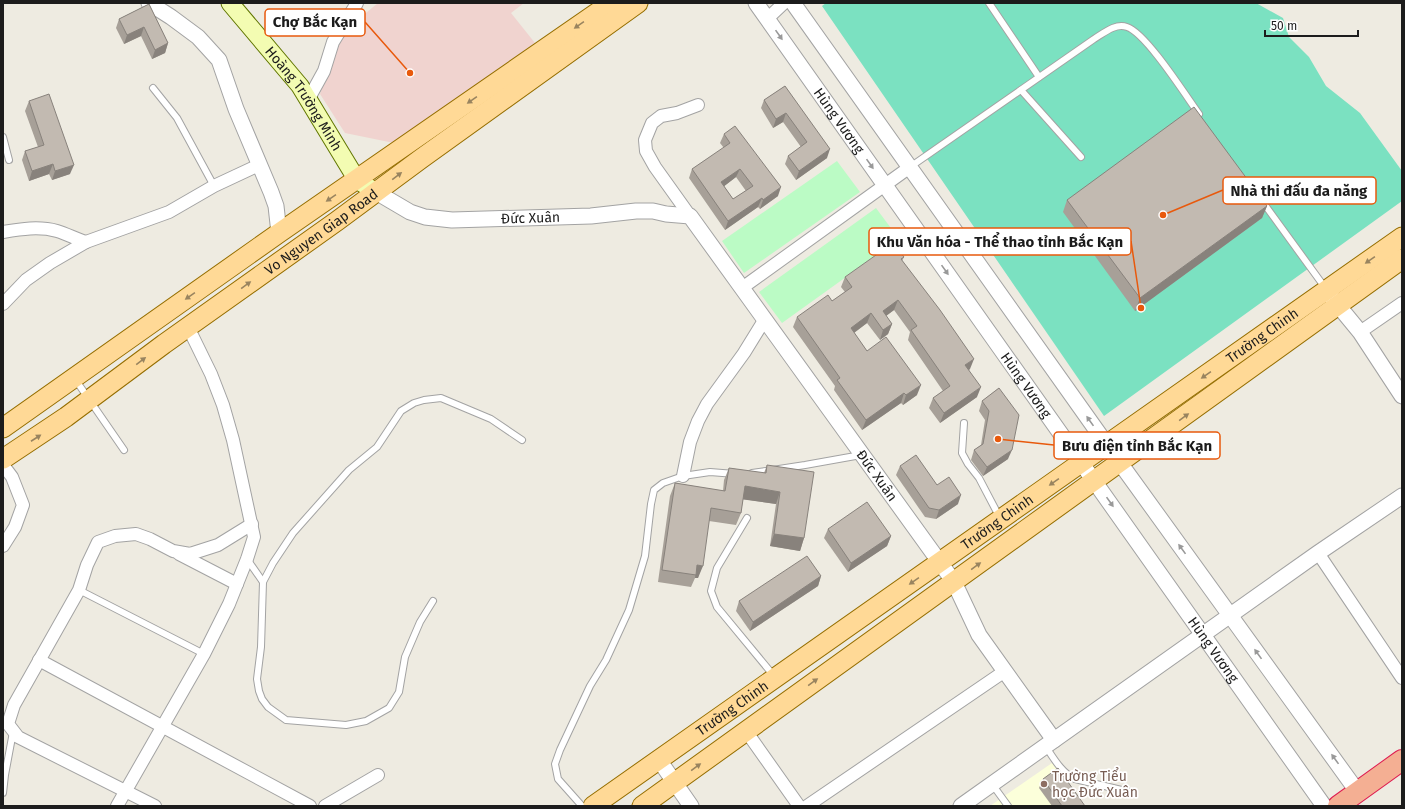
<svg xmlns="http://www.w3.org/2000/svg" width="1405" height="809" viewBox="0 0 1405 809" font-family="'Fira Sans',sans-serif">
<rect width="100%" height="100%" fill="#eeebe1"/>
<!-- commercial -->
<path fill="#f0d3cf" d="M378,3H524L511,13L535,43L394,143L345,133L320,94L335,52L349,27Z"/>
<!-- education -->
<path fill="#fcffda" d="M1052,763L1083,806H990Z"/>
<!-- park -->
<g fill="#bbfbc5">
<path d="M837,161L860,192L744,273L722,241Z"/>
<path d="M876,208L899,239L782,323L759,292Z"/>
</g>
<!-- pitch -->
<path fill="#7be1c1" d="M826,3H1256L1283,18L1289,37L1309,57L1326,86L1360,113L1402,171V201L1104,416L822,6Z"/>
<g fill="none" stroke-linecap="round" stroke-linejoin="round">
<!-- service casing -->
<g stroke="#a3a3a3" stroke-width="8">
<g id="service">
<path d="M989,3L1039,77"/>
<path d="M153,88L177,118L214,186"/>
<path d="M1021,90L1081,157"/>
<path d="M3,137L9,160"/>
<path d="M910,167L1094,39C1104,33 1115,23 1127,27C1146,33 1186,96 1199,114"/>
<path d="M1262,201L1326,289"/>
<path d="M75,379L124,450"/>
<path d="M964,423L962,453L968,464L979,478L1000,518"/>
<path d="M752,473L805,465L861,455"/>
<path d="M747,518L717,568L711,591L717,607L774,676"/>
<path d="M247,559L263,582L261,647L257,679L259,691L262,699L268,707L286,720L346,725L366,721L389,708L399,692L405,657L420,622L433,601"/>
<path d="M263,582L273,563L293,533L349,470L377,447L401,411L414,403L424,400L441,398L491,419L522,440"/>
<path d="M79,590L204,654"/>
<path d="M1046,747C1054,759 1062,773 1075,779L1130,792"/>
<path d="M992,784L1008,806"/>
<path d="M3,793L5,775L13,732"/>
<path d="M582,806L558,779L555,764L560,750L590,686L606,660L629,610L645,556L651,504L654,490L663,483L683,476L710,472L735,474"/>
</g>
</g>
<!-- minor casing -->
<g stroke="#a3a3a3" stroke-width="14">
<g id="minor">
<path d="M767,19L784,3"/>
<path d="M308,100L324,71L333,42L357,3"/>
<path d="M690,216L655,167L646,151L645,140L652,123L661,116L677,113L698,105"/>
<path d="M3,232C21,229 39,226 57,231C67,234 76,239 86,242"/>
<path d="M742,288L910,167"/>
<path d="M3,304L26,280L50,263L86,242L169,212L214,186L259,165"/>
<path d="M1360,332L1402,303"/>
<path d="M3,465L12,477L23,505L15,527L3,546"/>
<path d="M683,476L690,442L698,421L707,404L744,353L765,319"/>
<path d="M1318,553L1402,678"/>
<path d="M179,554L237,584"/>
<path d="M39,660L310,806"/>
<path d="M746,731L799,806"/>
<path d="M117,806L204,654L229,604L247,559L254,537L233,440L223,405L211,374L188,327"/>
<path d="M155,806L18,737L8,724L14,705L79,590L87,565L98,542L115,536L136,534L150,539L173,551L190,554L218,545L252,524"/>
<path d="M325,806L378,775"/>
<path d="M807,806L1005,671"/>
</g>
</g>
<!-- tertiary casing -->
<g stroke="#a3a3a3" stroke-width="17">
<g id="tertiary">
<path d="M149,3L171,17L198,37L219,60L236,109L271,192L276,206L279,233"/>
<path id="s1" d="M756,3L1324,806"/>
<path d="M793,3L1107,445L1357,791"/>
<path id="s2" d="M376,192L410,212L425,217L452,220L591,216L636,211H653L666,214L690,216L954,582L979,635L1054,740"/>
<path d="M1332,298L1360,332L1402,396"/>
<path d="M659,760L691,806"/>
<path d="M961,806L1318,553L1402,496"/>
</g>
</g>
<!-- secondary casing -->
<g stroke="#617600" stroke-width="19">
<g id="secondary">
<path id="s3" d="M230,3L300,86L357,180L376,192"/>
</g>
</g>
<!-- primary casing -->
<g stroke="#956e00" stroke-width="21">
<g id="primary">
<path d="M3,428L279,233L611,3"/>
<path id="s4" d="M3,459L66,417L164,344L337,221L422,158L638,3"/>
<path id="s5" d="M593,806L1402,237"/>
<path d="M642,806L1402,259"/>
</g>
</g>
<!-- trunk casing -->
<g stroke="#de1d51" stroke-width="22">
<path id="trunk" d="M1338,806L1402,760"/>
</g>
<!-- service -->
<use href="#service" stroke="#fff" stroke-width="6"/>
<!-- minor -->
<use href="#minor" stroke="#fff" stroke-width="12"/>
<!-- tertiary -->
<use href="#tertiary" stroke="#fff" stroke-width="15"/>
<!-- secondary -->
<use href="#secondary" stroke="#f3fcb2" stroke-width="17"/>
<!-- primary -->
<use href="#primary" stroke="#ffd996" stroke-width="19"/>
<!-- trunk -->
<use href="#trunk" stroke="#f4af93" stroke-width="20"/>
</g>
<!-- wall -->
<g fill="#a7a098" fill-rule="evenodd">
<path d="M149,4L168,43L165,53L152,59L141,36L124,44L116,28L119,19Z"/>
<path d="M785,86L827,158L796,180L785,164L788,156L801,147L783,122L773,128L761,108L764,100Z"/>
<path d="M29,101L70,174L52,180L49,174L29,181L22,160L25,151L38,147L25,111Z"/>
<path d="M724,134L778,196L760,209L758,207L725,230L689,178L692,169L724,148L720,143ZM736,177L746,191L733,199L724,186Z"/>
<path d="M1067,200L1267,206L1262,218L1135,311L1063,212Z"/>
<path d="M904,257L902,261L970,369L969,370L977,397L940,423L929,408L933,398L943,391L908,340L910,332L894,310L886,316L892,324L888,334L880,340L867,323L854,333L867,351L917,395L903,405L901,403L862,430L834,390L835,386L793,327L797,317L832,301L845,292L841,287L845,277Z"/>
<path d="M999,388L1008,459L983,476L971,460L974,450L981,445L985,420L979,411L982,401Z"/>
<path d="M767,465L804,538L800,551L770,546L776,504L743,499L741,513L736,525L709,521L698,578H695L691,587L658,582L670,496L675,483L723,491L724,480L729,468L764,473Z"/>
<path d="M900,466L937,485L958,504L936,519L925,517L896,475Z"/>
<path d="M828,529L891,536L887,546L848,572L824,538Z"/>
<path d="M821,576L818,586L750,631L736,611L739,601Z"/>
<path d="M1043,779L1085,806H1052L1039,788Z"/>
</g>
<!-- shaded-wall -->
<g fill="#88827c">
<path d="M144,27L141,36L124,44L127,35Z"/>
<path d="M168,43L165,53L152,59L155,50Z"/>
<path d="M786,113L783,122L773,128L776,119Z"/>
<path d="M830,149L827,158L796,180L799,171Z"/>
<path d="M53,164L49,174L29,181L32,171Z"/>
<path d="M74,165L70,174L52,180L55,171Z"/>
<path d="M740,169L736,177L718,191L721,182Z"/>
<path d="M781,187L778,196L760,209L763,200Z"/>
<path d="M762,198L758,207L725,230L728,221Z"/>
<path d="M1267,206L1262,218L1135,311L1140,298Z"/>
<path d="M898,300L894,310L879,321L883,311Z"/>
<path d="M871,313L867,323L847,338L851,328Z"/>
<path d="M892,324L888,334L880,340L883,330Z"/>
<path d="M974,359L970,369L962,374L965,365Z"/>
<path d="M921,385L917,395L903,405L906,395Z"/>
<path d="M981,387L977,397L940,423L944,413Z"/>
<path d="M904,393L901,403L862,430L866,420Z"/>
<path d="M1012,450L1008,459L983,476L987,467Z"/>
<path d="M745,486L780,492L776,504L740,499Z"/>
<path d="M961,495L958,504L936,519L939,510Z"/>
<path d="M774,534L804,538L800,551L770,546Z"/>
<path d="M891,536L887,546L848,572L851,563Z"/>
<path d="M697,565L703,566L698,578H695Z"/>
<path d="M821,576L818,586L750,631L753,622Z"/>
</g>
<!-- building -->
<g fill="#c2bab1" stroke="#88827c" fill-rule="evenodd">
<path d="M149,4L168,43L155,50L144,27L127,35L119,19Z"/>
<path d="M785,86L830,149L799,171L788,156L807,142L786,113L776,119L764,100Z"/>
<path d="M49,94L74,165L55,171L53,164L32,171L25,151L44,145L29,101Z"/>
<path d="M1194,107L1267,206L1140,298L1067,200Z"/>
<path d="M735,126L781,187L763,200L762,198L728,221L692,169L730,143L724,134ZM740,169L753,186L733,199L721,182Z"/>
<path d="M893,243L904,257L901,259L940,310L974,359L965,365L981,387L944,413L933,398L950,386L911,330L917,326L898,300L883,311L892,324L883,330L871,313L851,328L867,351L886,337L921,385L906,395L904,393L866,420L837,380L840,378L797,317L828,295L832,301L852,287L845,277Z"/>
<path d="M999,388L1019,415L1012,450L987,467L974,450L983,444L989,411L982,401Z"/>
<path d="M916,455L937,485L949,477L961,495L939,510L929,508L900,466Z"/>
<path d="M767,465L814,472L804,538L774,534L780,492L745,486L741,513L711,508L703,566L697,565L696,575L662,570L675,483L725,491L729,468L766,473Z"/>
<path d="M867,502L891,536L851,563L828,529Z"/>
<path d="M807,556L821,576L753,622L739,601Z"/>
<path d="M1058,768L1085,806H1062L1043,779Z"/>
</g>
<!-- one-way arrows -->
<defs><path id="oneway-solid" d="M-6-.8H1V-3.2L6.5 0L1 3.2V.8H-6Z"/></defs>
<g fill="#99845f">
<use href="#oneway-solid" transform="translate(579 25) rotate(145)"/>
<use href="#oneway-solid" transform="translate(472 100) rotate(145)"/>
<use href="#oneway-solid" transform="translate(397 176) rotate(-37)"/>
<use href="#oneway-solid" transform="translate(331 198) rotate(146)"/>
<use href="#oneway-solid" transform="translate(1370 260) rotate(145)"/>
<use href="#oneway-solid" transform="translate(246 285) rotate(-36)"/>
<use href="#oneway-solid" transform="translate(190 296) rotate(145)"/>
<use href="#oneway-solid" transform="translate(141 361) rotate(-37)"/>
<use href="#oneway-solid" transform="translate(1206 375) rotate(145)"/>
<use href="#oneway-solid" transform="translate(1184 417) rotate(-36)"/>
<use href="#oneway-solid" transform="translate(36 438) rotate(-33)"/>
<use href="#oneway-solid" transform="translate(1054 482) rotate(145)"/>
<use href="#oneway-solid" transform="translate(976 566) rotate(-36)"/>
<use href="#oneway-solid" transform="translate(914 581) rotate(145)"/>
<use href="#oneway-solid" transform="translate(813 682) rotate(-36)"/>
<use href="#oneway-solid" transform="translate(696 767) rotate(-36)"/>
</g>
<g fill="#999">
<use href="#oneway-solid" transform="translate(779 35) rotate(55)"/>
<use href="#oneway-solid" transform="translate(870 164) rotate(55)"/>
<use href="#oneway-solid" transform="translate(945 270) rotate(55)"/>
<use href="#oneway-solid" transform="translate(1090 421) rotate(-125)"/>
<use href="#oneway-solid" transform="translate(1110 502) rotate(55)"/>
<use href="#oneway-solid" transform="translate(1182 549) rotate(-126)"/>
<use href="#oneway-solid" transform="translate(1258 654) rotate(-126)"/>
<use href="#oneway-solid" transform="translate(1335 759) rotate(-126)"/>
</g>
<!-- markers -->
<circle fill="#8d6e63" stroke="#fff" stroke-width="1.5" cx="1044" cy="784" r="4"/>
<g text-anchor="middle" stroke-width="3.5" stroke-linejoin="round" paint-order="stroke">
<!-- street labels -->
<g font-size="14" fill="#1c1c1c" stroke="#fff">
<text dy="5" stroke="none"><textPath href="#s3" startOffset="121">Hoàng Trường Minh</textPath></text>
<text dy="5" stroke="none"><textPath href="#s1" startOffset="144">Hùng Vương</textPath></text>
<text dy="5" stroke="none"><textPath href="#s2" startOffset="161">Đức Xuân</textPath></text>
<text dy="5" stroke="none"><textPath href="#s4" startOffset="391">Vo Nguyen Giap Road</textPath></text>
<text dy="5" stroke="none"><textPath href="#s5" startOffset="818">Trường Chinh</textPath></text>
<text dy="5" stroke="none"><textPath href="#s1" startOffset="468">Hùng Vương</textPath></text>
<text dy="5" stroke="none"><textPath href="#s2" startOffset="641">Đức Xuân</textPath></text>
<text dy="5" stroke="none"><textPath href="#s5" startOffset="494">Trường Chinh</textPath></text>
<text dy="5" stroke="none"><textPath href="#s1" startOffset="792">Hùng Vương</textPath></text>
<text dy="5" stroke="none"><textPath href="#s5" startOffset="170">Trường Chinh</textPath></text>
</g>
<!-- education labels -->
<g font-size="14" fill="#785e54" stroke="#fff" text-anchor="start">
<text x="1052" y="781">Trường Tiểu<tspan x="1052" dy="16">học Đức Xuân</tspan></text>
</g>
</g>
<!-- callouts -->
<path fill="none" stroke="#e8590c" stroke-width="1.5" d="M410 73L365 22M1163 215L1223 190M1141 308L1131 241M998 439L1054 445"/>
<g fill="#e8590c" stroke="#fff" stroke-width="1.5">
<circle cx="410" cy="73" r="4"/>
<circle cx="1163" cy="215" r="4"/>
<circle cx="1141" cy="308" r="4"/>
<circle cx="998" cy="439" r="4"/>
</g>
<g fill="#fff" stroke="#e8590c" stroke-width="1.5">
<rect x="265" y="9" width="100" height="27" rx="4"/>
<rect x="1223" y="177" width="153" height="27" rx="4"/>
<rect x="869" y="228" width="262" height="27" rx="4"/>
<rect x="1054" y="432" width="166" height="27" rx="4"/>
</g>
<g font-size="15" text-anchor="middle" font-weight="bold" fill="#1c1c1c">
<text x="315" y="27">Chợ Bắc Kạn</text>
<text x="1299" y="196">Nhà thi đấu đa năng</text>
<text x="1000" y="247">Khu Văn hóa - Thể thao tỉnh Bắc Kạn</text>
<text x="1137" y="451">Bưu điện tỉnh Bắc Kạn</text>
</g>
<!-- border -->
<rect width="1405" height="809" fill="none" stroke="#1c1c1c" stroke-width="8"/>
<!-- scale -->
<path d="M1265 30v6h93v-6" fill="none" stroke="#1c1c1c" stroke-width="2"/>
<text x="1271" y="30" font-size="12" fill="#1c1c1c" stroke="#ffffff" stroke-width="3" paint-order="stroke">50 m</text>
</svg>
